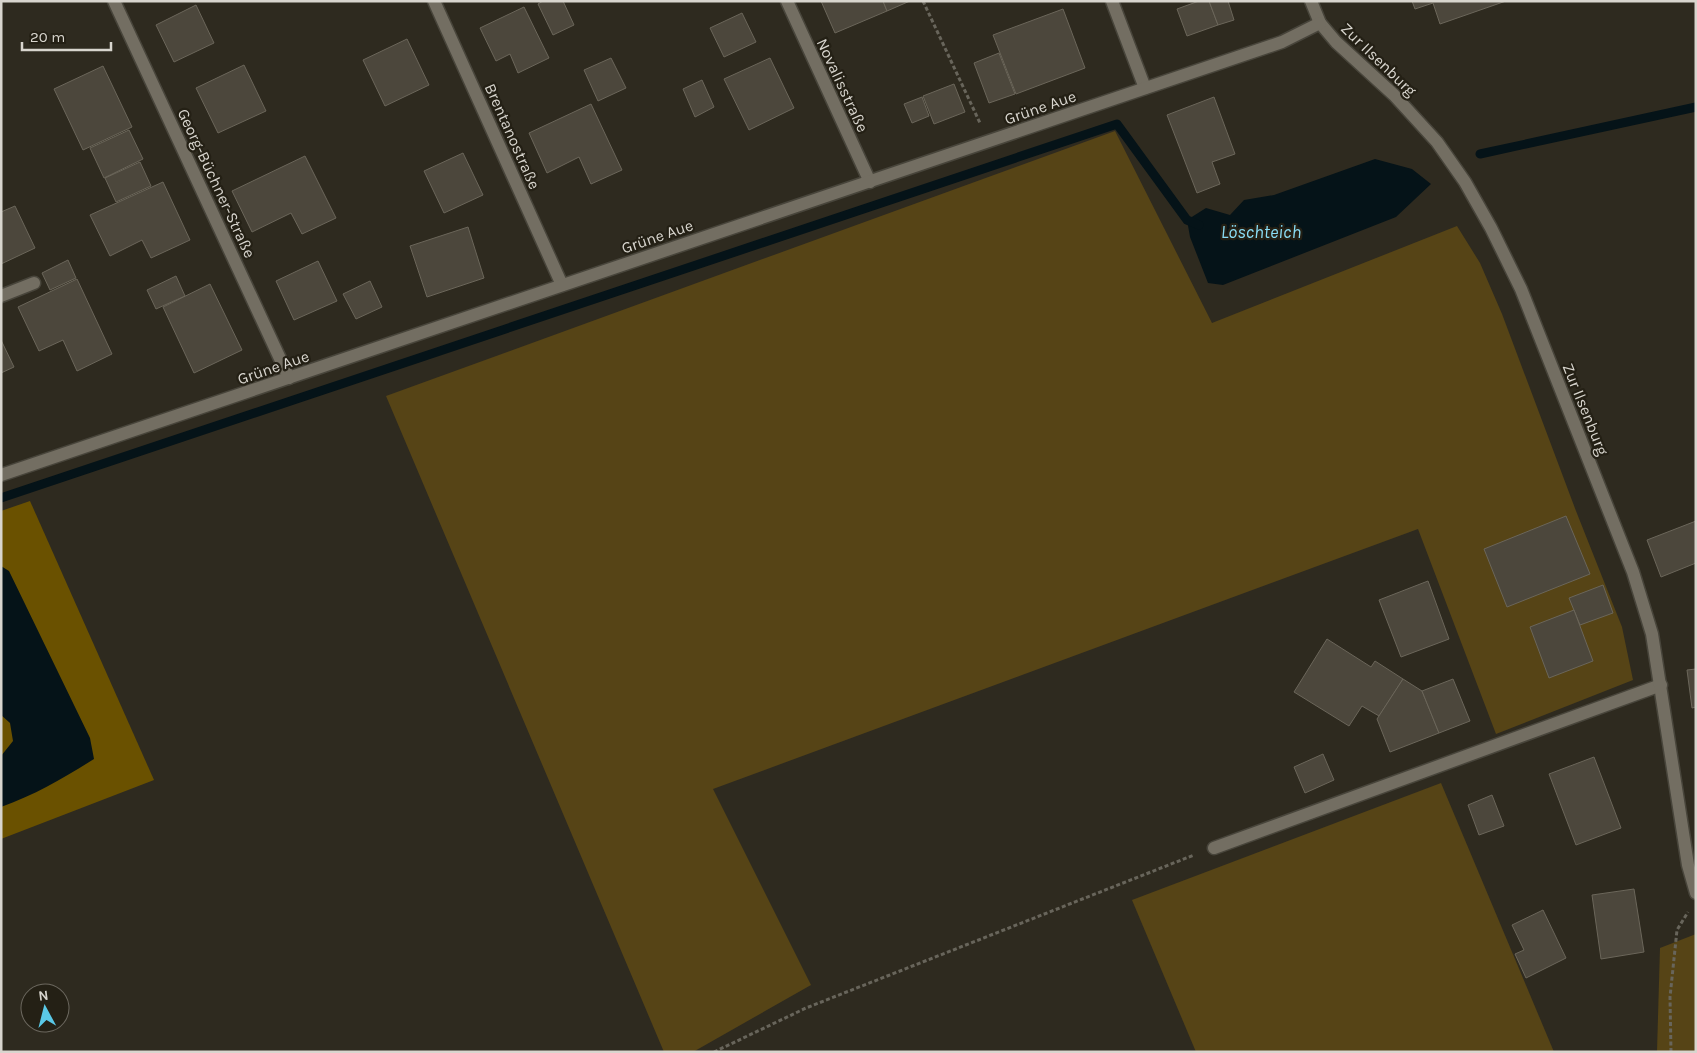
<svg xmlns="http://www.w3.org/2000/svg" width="1697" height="1053" viewBox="0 0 1697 1053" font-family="Karla,sans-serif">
<rect width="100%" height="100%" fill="#2e2a1f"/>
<!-- green -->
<g fill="#564416">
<path d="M1115,131L1212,323L1457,226L1480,263L1502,314L1576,511L1622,627L1633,680L1496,734L1418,529L713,789L811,985L693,1052H664L386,396Z"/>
<path d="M1441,783L1554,1052H1196L1132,900Z"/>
<path d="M1696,934V1052H1657L1660,948Z"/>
</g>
<!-- forest -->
<path fill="#6a5100" d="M30,501L154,780L1,839V511Z"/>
<!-- water -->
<g fill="#051318">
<path d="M1375,159L1412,169L1431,184L1396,217L1223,285L1208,283L1190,237L1187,220L1206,208L1230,215L1244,200L1274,195Z"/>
<path d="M1,566L9,571L90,738L94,759C62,779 37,794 1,807V756L13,741L10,723L1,715Z"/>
</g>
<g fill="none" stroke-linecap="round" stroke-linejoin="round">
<!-- stream -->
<g stroke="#051318" stroke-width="9">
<path d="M1480,154L1696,107"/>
<path d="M1,498L1117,124L1187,220L1199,225"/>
</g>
</g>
<!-- building -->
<g fill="#4c473c" stroke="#6b665a">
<path d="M543,1H563L574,25L553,35L538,4Z"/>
<path d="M821,1H883L887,11L835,33Z"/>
<path d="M883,1H910L887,11Z"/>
<path d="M1199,1H1209L1218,25L1187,36L1177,9Z"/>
<path d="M1209,1H1228L1234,20L1218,25Z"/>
<path d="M1412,1H1506L1440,24L1433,3L1415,9Z"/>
<path d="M196,5L214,43L174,62L156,25Z"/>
<path d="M524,7L549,58L518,73L510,54L496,61L480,28Z"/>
<path d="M1063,9L1085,68L1016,94L993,35Z"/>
<path d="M742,13L756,42L724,57L710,28Z"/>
<path d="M407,39L429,85L385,106L363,60Z"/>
<path d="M999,53L1015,94L989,103L974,63Z"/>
<path d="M611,58L626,88L598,101L584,70Z"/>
<path d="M770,58L794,108L749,130L724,79Z"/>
<path d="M244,65L266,111L218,133L196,88Z"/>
<path d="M103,66L132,127L83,150L54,89Z"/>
<path d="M702,80L714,107L695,117L683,89Z"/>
<path d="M954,84L965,112L934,124L923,96Z"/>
<path d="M922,97L929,116L912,123L904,104Z"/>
<path d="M1214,97L1235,154L1212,162L1220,184L1197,193L1167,115Z"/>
<path d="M591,104L622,170L591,184L579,157L547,173L529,133Z"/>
<path d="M129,130L143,159L104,178L90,148Z"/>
<path d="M463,153L483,195L444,213L424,171Z"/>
<path d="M305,156L336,218L302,234L291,213L252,232L232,191Z"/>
<path d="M140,162L151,186L116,202L105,178Z"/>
<path d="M163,182L190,240L151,258L142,240L110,256L90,215Z"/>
<path d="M15,206L35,248L1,264V212Z"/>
<path d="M468,227L484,278L427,297L410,246Z"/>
<path d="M68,260L76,278L50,290L42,273Z"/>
<path d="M318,261L337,301L294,320L276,281Z"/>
<path d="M176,276L185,296L156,309L147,290Z"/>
<path d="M77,279L112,354L77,371L63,340L39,351L18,307Z"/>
<path d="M370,281L382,307L356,319L343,294Z"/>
<path d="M210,284L242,350L194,373L163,307Z"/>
<path d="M1,340L14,367L1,373Z"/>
<path d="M1566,516L1590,574L1507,607L1484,549Z"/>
<path d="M1696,521V563L1661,577L1647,540Z"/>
<path d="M1428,581L1449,639L1401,657L1379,600Z"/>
<path d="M1603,585L1613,613L1580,625L1569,598Z"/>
<path d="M1574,610L1593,661L1549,678L1530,627Z"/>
<path d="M1327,639L1371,667L1375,661L1403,679L1379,716L1362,706L1349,726L1294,692Z"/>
<path d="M1696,669V707L1692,708L1687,670Z"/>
<path d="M1403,679L1422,691L1439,733L1390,752L1377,719Z"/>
<path d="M1453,679L1470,721L1439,733L1422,691Z"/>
<path d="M1323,754L1334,780L1305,793L1294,767Z"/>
<path d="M1594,757L1621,828L1576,845L1549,774Z"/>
<path d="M1492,795L1504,826L1479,835L1468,805Z"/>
<path d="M1634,889L1644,952L1601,959L1592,895Z"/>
<path d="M1543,910L1566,958L1526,978L1515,954L1524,950L1512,925Z"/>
</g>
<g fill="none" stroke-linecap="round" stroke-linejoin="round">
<!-- service casing -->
<g stroke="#48453b" stroke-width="15">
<g id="service">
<path d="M1,296L34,283"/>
<path d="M1214,848L1661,685"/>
</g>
</g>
<!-- minor casing -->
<g stroke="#48453b" stroke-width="15">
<g id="minor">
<path d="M114,1L289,378"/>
<path d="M434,1L562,285"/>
<path d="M787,1L870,182"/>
<path d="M1112,1L1145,88"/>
<path d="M1311,1L1320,23L1336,42L1394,95L1437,142L1465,182L1491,228L1521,289L1633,572L1652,634L1688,865L1696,893"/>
<path d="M1,475L1282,42L1320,23"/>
</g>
</g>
<!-- path -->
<g stroke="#68655b" stroke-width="3" stroke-dasharray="4 2.5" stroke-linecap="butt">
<path d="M923,1L980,123"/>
<path d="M714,1052L806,1008L1194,855"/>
<path d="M1671,1052L1670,997L1677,930L1688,912"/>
</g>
<!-- service -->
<use href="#service" stroke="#736e62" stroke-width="12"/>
<!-- minor -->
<use href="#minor" stroke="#736e62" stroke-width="12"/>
</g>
<g text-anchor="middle" stroke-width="4.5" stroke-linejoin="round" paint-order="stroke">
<!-- street labels -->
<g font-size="16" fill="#d8d5ce" stroke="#242015">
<text transform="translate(1379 59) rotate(44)" y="6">Zur Ilsenburg</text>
<text transform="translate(843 85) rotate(65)" y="6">Novalisstraße</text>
<text transform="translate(1040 107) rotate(-19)" y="6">Grüne Aue</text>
<text transform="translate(513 136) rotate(66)" y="6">Brentanostraße</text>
<text transform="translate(217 183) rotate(65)" y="6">Georg-Büchner-Straße</text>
<text transform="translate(657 236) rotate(-19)" y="6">Grüne Aue</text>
<text transform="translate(273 367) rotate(-19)" y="6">Grüne Aue</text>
<text transform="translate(1586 409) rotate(68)" y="6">Zur Ilsenburg</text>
</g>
<!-- water labels -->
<g font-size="18" font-style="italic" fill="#8addf5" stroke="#242015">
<text x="1261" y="238">Löschteich</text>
</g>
</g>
<!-- border -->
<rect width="1697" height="1053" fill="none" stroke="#d8d5ce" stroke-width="5"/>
<!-- north arrow -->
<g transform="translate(45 1008) rotate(353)"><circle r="24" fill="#242015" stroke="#6c685f"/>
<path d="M0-4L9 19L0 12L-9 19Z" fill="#5ac8e6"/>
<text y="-8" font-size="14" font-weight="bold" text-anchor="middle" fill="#d8d5ce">N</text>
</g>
<!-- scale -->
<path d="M22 42v8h89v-8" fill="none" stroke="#d8d5ce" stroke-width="2.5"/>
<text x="30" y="42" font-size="15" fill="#d8d5ce" stroke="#242015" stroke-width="4" paint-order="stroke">20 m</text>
</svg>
